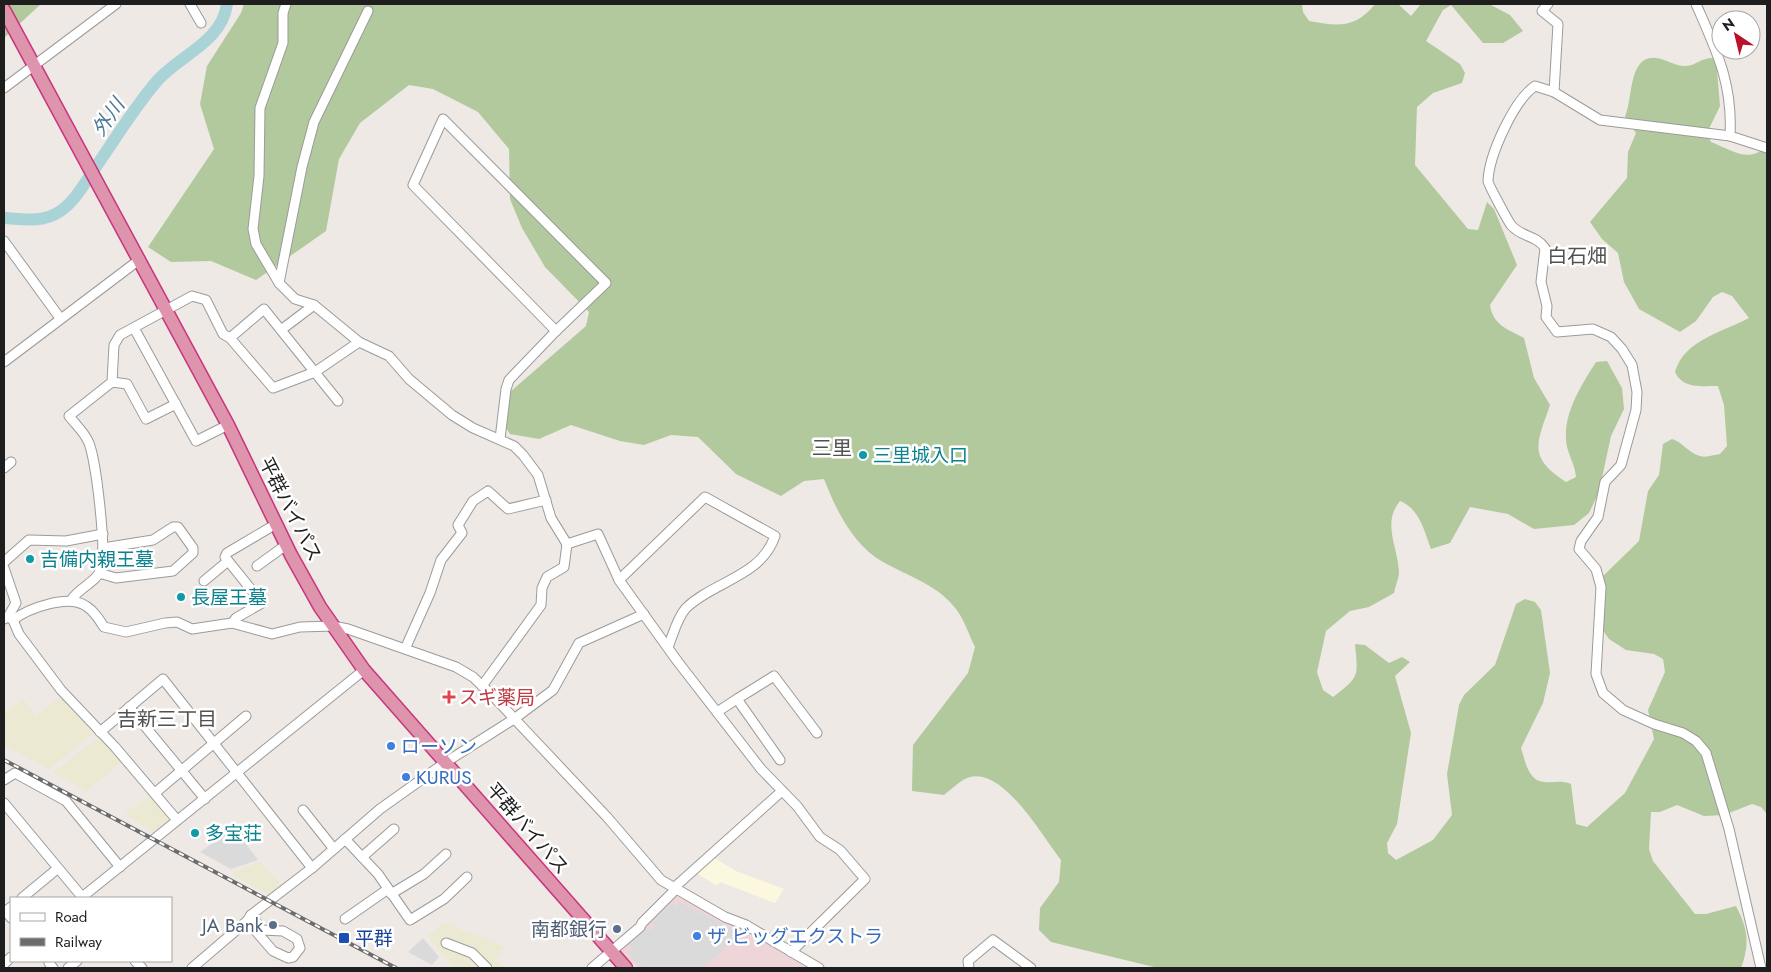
<svg xmlns="http://www.w3.org/2000/svg" width="1771" height="972" viewBox="0 0 1771 972" font-family="Jost,'Noto Sans JP',sans-serif">
<rect width="100%" height="100%" fill="#eee9e5"/>
<!-- commercial -->
<path fill="#edd5d8" d="M674,895L746,928L812,968H638L619,951Z"/>
<!-- education -->
<path fill="#fcf8e0" d="M711,856L736,871L784,889L775,903L720,882L717,886L695,872Z"/>
<!-- farmland -->
<g fill="#ebe9d2">
<path d="M62,696L95,732L49,769L4,745V713L23,699L36,716Z"/>
<path d="M100,736L121,762L87,791L53,773Z"/>
<path d="M153,795L174,821L156,834L124,813Z"/>
<path d="M260,862L282,885L270,895L233,875V872Z"/>
<path d="M445,923L505,947L496,961L506,968H453L428,936Z"/>
</g>
<!-- forest -->
<g fill="#b1c99d">
<path d="M4,4H41L4,38Z"/>
<path d="M244,4H1302L1303,12L1309,21C1338,26 1355,29 1375,4H1398L1411,16L1421,4H1489L1510,15L1523,31L1503,43H1483L1451,5L1443,10L1426,41L1460,64L1465,73L1462,83L1433,93L1417,107L1415,165L1468,229L1478,230L1487,202L1494,209L1517,265L1490,305C1493,325 1507,329 1524,338L1534,378L1550,405C1537,443 1527,457 1566,482L1576,477C1575,463 1566,452 1566,439C1564,412 1582,384 1596,362L1607,361L1622,388L1624,409L1611,436L1599,492L1589,513L1574,525L1534,529L1508,514L1470,507L1450,543L1431,549C1424,531 1420,509 1400,501C1381,524 1399,548 1399,574C1398,580 1395,587 1394,593L1369,607L1350,611L1326,631L1317,672L1323,690L1333,697C1360,676 1358,677 1355,644L1365,645L1389,663L1402,657L1410,662L1395,676L1411,733L1397,824L1387,843L1388,853L1396,860L1433,840L1452,815L1447,774L1459,705L1464,695L1495,665L1516,604L1525,599L1535,602L1541,610L1550,673L1543,703L1521,748C1525,760 1528,781 1544,782C1554,783 1561,780 1571,784L1576,824L1587,827L1625,793L1654,739L1648,710L1665,672L1663,659L1654,654L1626,650L1609,639L1595,619V598L1601,578L1639,541L1648,491L1659,475L1663,444L1672,439C1683,442 1688,453 1700,456C1705,458 1714,455 1720,454L1727,446L1724,405L1718,386C1701,386 1683,389 1675,372C1684,340 1723,332 1749,318L1732,296L1722,292L1713,297L1696,321L1680,332L1639,309L1624,282L1618,253L1602,239L1590,222L1627,178L1628,152L1636,133L1625,117C1633,99 1628,55 1656,58C1666,59 1677,67 1686,66C1698,65 1700,57 1716,58L1720,106L1707,133L1711,142C1732,150 1748,164 1767,146V814L1761,807L1752,804L1724,815L1704,816L1677,805L1660,812H1651L1649,849L1653,861L1695,914H1706L1736,906C1748,929 1750,944 1741,968H1158L1051,942L1039,930L1040,908L1059,882L1061,860C1042,836 1004,768 970,777C961,779 951,790 944,795L912,791L913,745L968,673L975,647C969,635 964,619 956,609C938,585 908,576 883,562C853,545 836,510 824,479L804,481L781,496L736,474L698,437L671,435L644,445L620,441L571,425L539,439L510,434L499,417L510,392L586,326L589,312L545,267L522,228L510,199L509,149L478,112L433,89L409,85L360,123L339,159L326,231L256,280L211,261L171,262L148,247L214,149L200,104L207,66L241,13Z"/>
</g>
<!-- parking -->
<g fill="#dadada">
<path d="M234,828L258,860L231,869L200,852Z"/>
<path d="M679,902L734,930L739,936L702,968H641L628,953L633,949L627,943L645,927L649,931L655,926L652,922L672,903L676,907Z"/>
<path d="M423,938L439,957L432,965L408,952Z"/>
</g>
<g fill="none" stroke-linecap="round" stroke-linejoin="round">
<!-- river -->
<path stroke="#a9d3d7" stroke-width="12" d="M4,218C23,219 42,223 59,212C74,202 83,186 93,171C114,141 133,109 157,81C180,55 222,42 227,4"/>
<!-- minor casing -->
<g stroke="#9b9b9b" stroke-width="11">
<g id="minor">
<path d="M190,4L201,23"/>
<path d="M286,4L283,13V43L260,108L259,176L253,229L256,244L279,283L295,299L314,305L359,342L389,356L409,379L452,415L473,428L514,446L523,455L538,475L551,518L567,544L598,534L619,580L678,662L761,769L797,806L820,837L840,850L865,879L791,952"/>
<path d="M1548,4L1542,11L1558,24L1554,92"/>
<path d="M1696,4C1716,50 1733,83 1730,136"/>
<path d="M4,88L116,4"/>
<path d="M443,119L606,283L556,331L413,185Z"/>
<path d="M4,241L60,318"/>
<path d="M279,283L302,167L314,122L368,11"/>
<path d="M134,328L196,441L228,425"/>
<path d="M281,330L314,305"/>
<path d="M230,338L264,309L338,401"/>
<path d="M4,362L139,260"/>
<path d="M112,382L127,384L146,419L176,404"/>
<path d="M500,439L506,389L509,380L556,331"/>
<path d="M4,468L11,462"/>
<path d="M4,562L29,540L66,541L103,534"/>
<path d="M257,566L286,545"/>
<path d="M4,568L16,603L8,617"/>
<path d="M99,573L116,578L173,571L193,553V548L178,527H173L153,540L103,548"/>
<path d="M619,580L705,497L775,536C761,577 714,581 686,608C677,618 673,635 668,647"/>
<path d="M204,581L228,561"/>
<path d="M72,599C79,588 96,582 101,570C107,554 96,456 88,441C84,432 75,424 69,416L112,382L114,345L120,335L192,296L206,300L223,334L230,338L273,388L315,372L359,342"/>
<path d="M4,619L8,617L13,620L19,634L61,690L115,747L177,820"/>
<path d="M13,620C29,608 68,594 86,606C94,611 99,619 104,627L126,632L165,623L177,622L192,629L232,623L272,634L300,627L333,626L348,629L456,667L473,677L493,696L607,817L661,880L725,917L746,925L819,968"/>
<path d="M232,623L236,618L262,603L225,557L227,553L276,524"/>
<path d="M405,649L430,593L441,560L462,533L458,525L473,501L488,491L508,509L546,500"/>
<path d="M482,686L541,605L542,588L547,577L564,567L567,544"/>
<path d="M737,699L774,676L817,733"/>
<path d="M129,707L205,799"/>
<path d="M717,712L737,699L780,760"/>
<path d="M100,732L163,679L312,868"/>
<path d="M4,780L15,773L66,801L120,867"/>
<path d="M155,793L246,716"/>
<path d="M4,803L83,898"/>
<path d="M303,810L334,849"/>
<path d="M345,839L378,874L410,920L444,899L467,877"/>
<path d="M362,857L394,829"/>
<path d="M391,894L424,874L446,854"/>
<path d="M22,898L57,869"/>
<path d="M81,898L364,670"/>
<path d="M11,907L6,911L11,918"/>
<path d="M345,919L388,889"/>
<path d="M247,921L273,951L288,958L293,957L300,948L297,939L283,931L262,930L251,915"/>
<path d="M446,943L472,953L487,968"/>
<path d="M135,961L142,968"/>
<path d="M49,963L53,968"/>
<path d="M4,964L11,957"/>
<path d="M68,968L77,961"/>
<path d="M192,968L247,921L251,915L312,868L380,809L446,762L514,719L553,690L579,643L644,614"/>
<path d="M592,968L640,927L642,923L675,890L677,885L782,791"/>
<path d="M969,968L968,961L993,940L1031,968"/>
<path d="M1761,968L1729,829L1706,753L1696,741L1683,733L1654,724L1623,710L1603,693L1596,674L1601,587L1596,569L1579,549L1581,541L1598,517L1605,482L1621,465L1636,410L1637,392L1632,365L1622,349L1611,337L1593,329L1557,332L1546,317L1547,306L1541,282L1545,248C1535,234 1522,238 1511,225C1508,221 1488,184 1488,181C1489,155 1514,100 1535,86L1554,92L1600,120L1730,136L1767,148"/>
</g>
</g>
<!-- highway casing -->
<g stroke="#c8357d" stroke-width="15">
<path id="highway" d="M4,10L228,425L291,555L320,607L364,670L626,968"/>
</g>
<!-- minor -->
<use href="#minor" stroke="#fff" stroke-width="9"/>
<!-- highway -->
<use href="#highway" stroke="#de94ac" stroke-width="12"/>
<!-- rail casing -->
<g stroke="#6c6c6c" stroke-width="4">
<path id="rail" d="M4,760L396,968"/>
</g>
<!-- rail -->
<use href="#rail" stroke="#fff" stroke-width="2" stroke-dasharray="5.5" stroke-linecap="butt"/>
</g>
<!-- markers -->
<g fill="#0f9aa8" stroke="#fff" stroke-width="2">
<circle cx="863" cy="455" r="5"/>
<circle cx="30" cy="559" r="5"/>
<circle cx="181" cy="597" r="5"/>
<circle cx="195" cy="833" r="5"/>
</g>
<path fill="#e0444e" stroke="#fff" stroke-width="2" d="M446.5 689.5h5v5h5v5h-5v5h-5v-5h-5v-5h5z"/>
<g fill="#3f7fe0" stroke="#fff" stroke-width="2">
<circle cx="391" cy="746" r="5"/>
<circle cx="406" cy="777" r="5"/>
<circle cx="697" cy="936" r="5"/>
</g>
<g fill="#5c6f8a" stroke="#fff" stroke-width="2">
<circle cx="273" cy="925" r="5"/>
<circle cx="617" cy="929" r="5"/>
</g>
<rect fill="#1a4fb4" stroke="#fff" stroke-width="2" x="338" y="932" width="12" height="12" rx="2.5"/>
<g text-anchor="middle" stroke-width="5" stroke-linejoin="round" paint-order="stroke">
<!-- culture labels -->
<g font-size="19" fill="#0d838f" stroke="#fff" text-anchor="start">
<text x="873" y="462">三里城入口</text>
<text x="40" y="566">吉備内親王墓</text>
<text x="191" y="604">長屋王墓</text>
<text x="205" y="840">多宝荘</text>
</g>
<!-- street labels -->
<g font-size="19" fill="#1e1e1e" stroke="#fff">
<text transform="translate(291 509) rotate(63)" y="7">平群バイパス</text>
<text transform="translate(528 828) rotate(49)" y="7">平群バイパス</text>
</g>
<!-- health labels -->
<g font-size="19" fill="#be3a42" stroke="#fff" text-anchor="start">
<text x="459" y="704">スギ薬局</text>
</g>
<!-- shop labels -->
<g font-size="19" fill="#366cbe" stroke="#fff" text-anchor="start">
<text x="401" y="753">ローソン</text>
<text x="416" y="784">KURUS</text>
<text x="707" y="943">ザ.ビッグエクストラ</text>
</g>
<!-- service labels -->
<g font-size="19" fill="#4e5e75" stroke="#fff" text-anchor="end">
<text x="263" y="932">JA Bank</text>
<text x="607" y="936">南都銀行</text>
</g>
<!-- transit labels -->
<g font-size="19" fill="#164399" stroke="#fff" text-anchor="start">
<text x="355" y="945">平群</text>
</g>
<!-- water labels -->
<g font-size="20" font-style="italic" fill="#4d7b95" stroke="#fff">
<text transform="translate(108 117) rotate(-55)" y="7">外川</text>
</g>
<!-- neighbourhood labels -->
<g font-size="20" fill="#515151" stroke="#fff">
<text x="1577" y="263">白石畑</text>
<text x="832" y="455">三里</text>
<text x="167" y="726">吉新三丁目</text>
</g>
</g>
<!-- border -->
<rect width="1771" height="972" fill="none" stroke="#1e1e1e" stroke-width="10"/>
<!-- legend -->
<rect x="10" y="897" width="162" height="65" fill="#ffffff" stroke="#a5a5a5"/>
<rect x="20" y="913" width="25" height="8" fill="#ffffff" stroke="#a5a5a5"/>
<text x="55" y="922" font-size="15" fill="#1e1e1e">Road</text>
<rect x="20" y="938" width="25" height="8" fill="#6c6c6c" stroke="#a5a5a5"/>
<text x="55" y="947" font-size="15" fill="#1e1e1e">Railway</text>
<!-- north arrow -->
<g transform="translate(1736 35) rotate(325)"><circle r="24" fill="#ffffff" stroke="#a5a5a5"/>
<path d="M0-4L9 19L0 12L-9 19Z" fill="#b8132b"/>
<text y="-8" font-size="14" font-weight="bold" text-anchor="middle" fill="#1e1e1e">N</text>
</g>
</svg>
